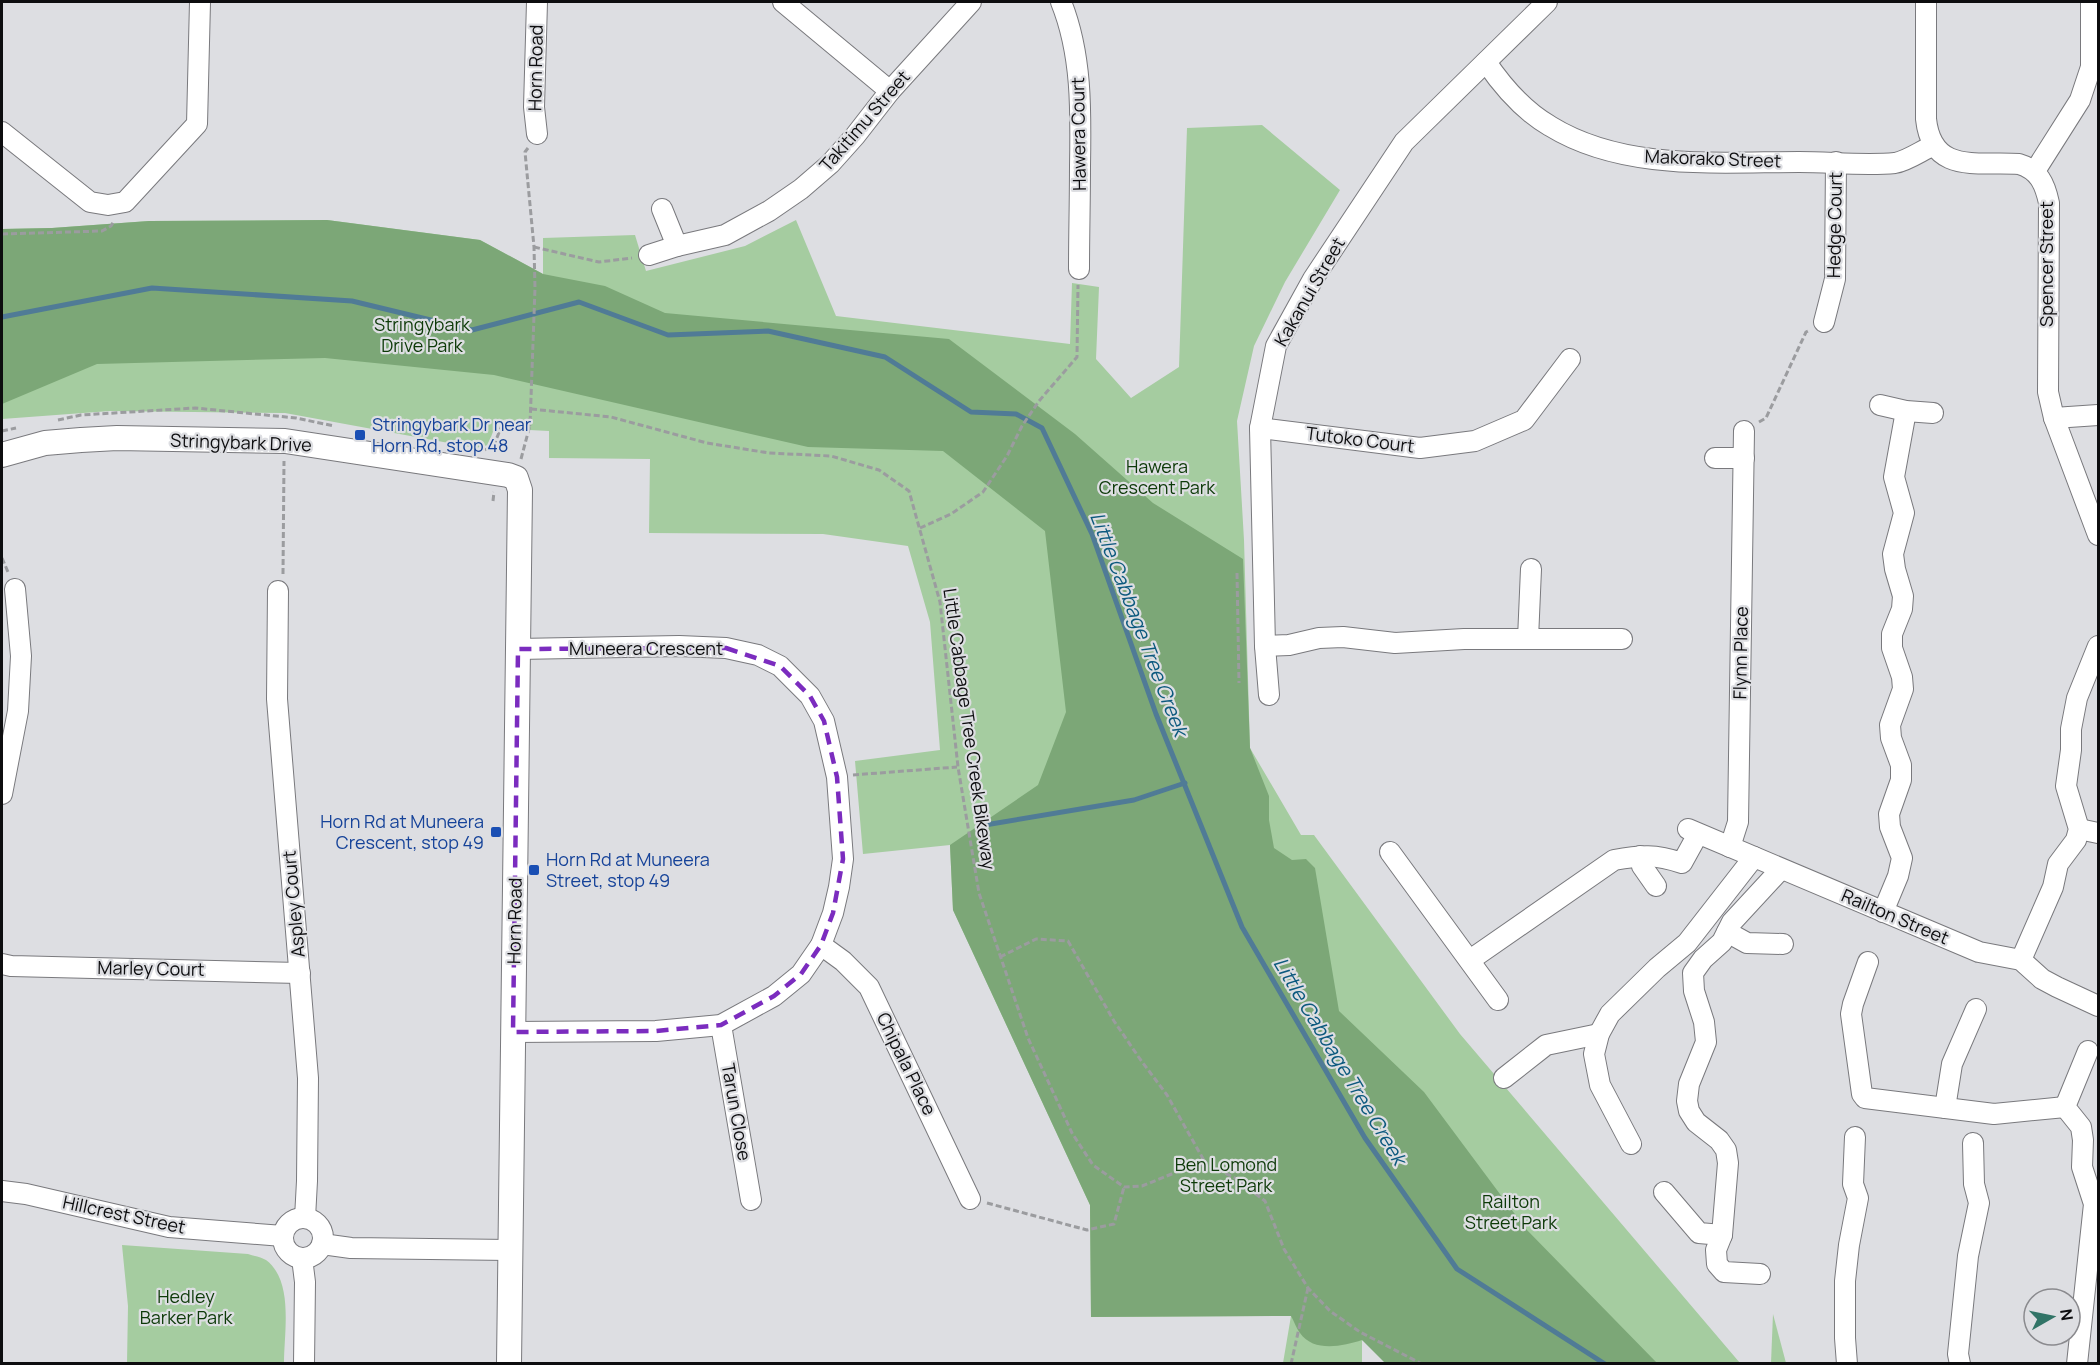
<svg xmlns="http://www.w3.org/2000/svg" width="2100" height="1365" viewBox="0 0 2100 1365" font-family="Manrope,sans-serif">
<rect width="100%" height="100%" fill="#dddee2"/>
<!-- green -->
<g fill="#a5cca0">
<path d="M1262,125L1340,190L1285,282L1254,346L1237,421L1244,540L1250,748L1301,835H1314L1460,1034L1740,1363H1408L1362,1340V1363H1283L1291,1316L1091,1317L1090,1205L953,910L950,845L863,854L855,761L940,750L930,622L908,546L823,534L649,533L650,459L549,458V431L509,429L508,419L497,421L488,445L476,448L285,413L110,411L2,419V229L52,228L149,221L327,220L480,240L543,274V238L635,235L646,271L745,246L796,220L836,316L1070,344L1072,283L1099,287L1096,359L1131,398L1179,367L1187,128Z"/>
<path d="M122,1245L248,1254C254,1256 261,1257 266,1260C294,1281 284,1332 284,1363H127L128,1306Z"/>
<path d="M1773,1314L1786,1363H1771Z"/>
</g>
<!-- forest -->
<path fill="#7ca777" d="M327,220L480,240L543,274L605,286L665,313L949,339L1075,434L1153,503L1243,559L1250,748L1269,796V820L1274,848L1292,860L1306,859L1315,868L1339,1011L1424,1092L1526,1229L1657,1363H1385L1362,1340C1343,1346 1314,1353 1300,1333C1296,1328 1294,1321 1291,1316L1091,1317L1090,1205L953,910L950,845L1038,785L1066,712L1045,531L943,451L808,447L494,375L325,358L97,364L2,404V229L52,228L149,221Z"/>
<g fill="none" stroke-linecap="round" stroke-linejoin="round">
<!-- stream -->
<g stroke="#507b96" stroke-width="5">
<path d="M2,317L152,288L352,301L472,330L579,302L668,335L768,331L885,357L971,412L1016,414L1042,428L1092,534L1156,714L1242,927L1365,1138L1457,1269L1605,1364"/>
<path d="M979,826L1134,800L1185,783"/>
</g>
<!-- minor casing -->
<g stroke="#79797d" stroke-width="22">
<g id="minor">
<path d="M537,2L534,107L537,134"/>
<path d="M783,2L890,91"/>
<path d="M1061,2C1082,54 1081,111 1080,166C1080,201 1079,235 1079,269"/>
<path d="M1926,2V119C1932,175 1978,161 2019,164C2039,170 2045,184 2049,203L2048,392L2054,418L2098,535"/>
<path d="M1486,62C1503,87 1524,111 1550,126C1623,171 1718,162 1799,162C1831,162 1864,166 1895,163C1907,161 1921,151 1932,146"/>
<path d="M2,132L90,202L108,205L125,202L197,124L200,2"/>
<path d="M2035,171L2080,100L2091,67V2"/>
<path d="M662,209L677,246"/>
<path d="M649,255L677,246L725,235L769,211L801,189L830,164L855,136L890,91L971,2"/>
<path d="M1824,322L1835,279L1836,162"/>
<path d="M1880,405L1906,411L1933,413"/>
<path d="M2054,418L2098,415"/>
<path d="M1260,428L1420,448L1475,441L1524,420L1570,359"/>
<path d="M1715,458H1744"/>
<path d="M278,591L277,699L308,1078L307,1181L305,1218"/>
<path d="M1528,639L1531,569"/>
<path d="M1265,646L1289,645L1319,638L1343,637L1395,643L1464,639H1622"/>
<path d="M1269,695L1265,646L1260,428L1276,346L1313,279L1404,142L1547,2"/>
<path d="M2,794L18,711L21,656L15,589"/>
<path d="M1688,829L1979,952L2021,960L2042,979L2057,987L2098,1006"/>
<path d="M2079,829L2098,833"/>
<path d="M1730,847L1738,822L1744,431"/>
<path d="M1390,852L1498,1000"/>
<path d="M1640,856L1642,866L1656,886"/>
<path d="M1883,912L1898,876L1902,858L1890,827L1889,814L1901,780V765L1891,738L1890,725L1903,689L1902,677L1892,648V634L1902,609L1903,596L1895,569L1893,554L1904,513L1894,477L1906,411"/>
<path d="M1727,932L1747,943L1783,944"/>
<path d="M821,945L843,961L869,987L970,1199"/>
<path d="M1470,960L1614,860C1641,855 1655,854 1682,863L1698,834"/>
<path d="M2021,960L2053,887L2058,864L2076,840L2079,829L2066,786L2071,750V729L2077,698L2098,646"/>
<path d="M1868,962L1853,1004L1851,1014L1862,1094L1865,1098L1994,1114L2065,1107"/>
<path d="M2,964L11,966L300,973"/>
<path d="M721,1025L751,1200"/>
<path d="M513,1032L656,1031L721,1025L774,996L801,974L821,945L833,913L839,887L843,859L837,777L824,721L810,696L780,666L758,655L726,648L679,646L518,649"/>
<path d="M1504,1078L1546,1045L1599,1034"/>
<path d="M1945,1108L1952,1064L1976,1009"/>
<path d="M1631,1144L1600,1085L1594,1054L1599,1034L1610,1014L1657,968L1687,943L1754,857"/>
<path d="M2,1191L26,1194L169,1227L283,1236"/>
<path d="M1664,1192L1699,1233L1722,1235"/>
<circle cx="303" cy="1238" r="20"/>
<path d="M322,1244L351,1248L509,1250"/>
<path d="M302,1258L305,1282L304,1364"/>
<path d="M1760,1274L1724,1272L1717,1264L1716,1250L1722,1235L1728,1163L1726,1150L1719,1140L1696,1122L1689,1111L1687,1101L1689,1084L1706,1042L1704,1022L1694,991L1693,973L1703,959L1722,942L1732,922L1781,869"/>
<path d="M1847,1364L1845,1338V1281L1849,1245L1858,1198L1853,1184L1855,1137"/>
<path d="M1960,1364L1958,1354L1968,1256L1979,1203L1974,1184L1973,1143"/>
<path d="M2077,1364L2094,1204L2082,1167L2083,1140L2081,1127L2065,1107L2088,1051"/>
</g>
</g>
<!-- tertiary casing -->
<g stroke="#79797d" stroke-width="26">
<path id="tertiary" d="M2,455L45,443L81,440L117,438L285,441L508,475L516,478L520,490L509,1364"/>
</g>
<!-- path -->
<g stroke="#9b9c9f" stroke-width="3" stroke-dasharray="6 3" stroke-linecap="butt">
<path d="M2,234L102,231L111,226L114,221"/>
<path d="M534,247L599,262L632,258"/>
<path d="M531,409L611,417L707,443L769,453L831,456L879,470L909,491L940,602L958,767L979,893L1028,1038L1072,1133L1093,1165L1124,1187L1142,1186L1184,1169L1206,1164L1235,1178L1265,1201L1284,1249L1308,1288L1330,1311L1360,1332L1422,1364"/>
<path d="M58,420L81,415L195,408L296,418L334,426"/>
<path d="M1759,422L1766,418L1806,332L1810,330"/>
<path d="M2,431L16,428"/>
<path d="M485,450L494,445L502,425H530L535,288L534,247L525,152L528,148"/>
<path d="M521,459L530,425"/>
<path d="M493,501L494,492"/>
<path d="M920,528L951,514L983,492L1007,456L1022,426L1039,401L1077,357L1078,285"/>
<path d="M2,558L8,572"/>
<path d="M1237,573L1239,683"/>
<path d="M283,574L284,461"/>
<path d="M853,775L957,767"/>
<path d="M1000,957L1036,939L1068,941L1114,1021L1140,1059L1167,1095L1206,1164"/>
<path d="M987,1203L1087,1230L1114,1224L1124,1187"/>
<path d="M1291,1364L1308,1288"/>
</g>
<!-- minor -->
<use href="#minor" stroke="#fff" stroke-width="20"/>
<!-- tertiary -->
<use href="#tertiary" stroke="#fff" stroke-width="24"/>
</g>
<!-- marked area -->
<path fill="none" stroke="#7b2cbf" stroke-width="4.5" stroke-dasharray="12 8" stroke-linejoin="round" d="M726,648L780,666L810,696L824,721L837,777L843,859L833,913L821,945L801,974L774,996L721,1025L656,1031L513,1032L518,649Z"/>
<!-- markers -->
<g fill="#1a4fb4" stroke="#dddee2" stroke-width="2">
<rect x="354" y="429" width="12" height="12" rx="3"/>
<rect x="490" y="826" width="12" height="12" rx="3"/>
<rect x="528" y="864" width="12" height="12" rx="3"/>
</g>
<g text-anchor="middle" stroke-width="4.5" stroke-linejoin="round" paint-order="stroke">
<!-- street labels -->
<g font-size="18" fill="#0d0d0f" stroke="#dddee2">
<text transform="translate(536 68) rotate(-89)" y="6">Horn Road</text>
<text transform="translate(865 121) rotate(-49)" y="6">Takitimu Street</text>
<text transform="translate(1079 134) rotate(-91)" y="6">Hawera Court</text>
<text transform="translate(1713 159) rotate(2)" y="6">Makorako Street</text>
<text transform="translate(1835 225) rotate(-89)" y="6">Hedge Court</text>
<text transform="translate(2047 264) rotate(-90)" y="6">Spencer Street</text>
<text transform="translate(1310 292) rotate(-60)" y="6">Kakanui Street</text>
<text transform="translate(1360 440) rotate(7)" y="6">Tutoko Court</text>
<text transform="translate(241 443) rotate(2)" y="6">Stringybark Drive</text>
<text x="646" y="655">Muneera Crescent</text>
<text transform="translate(1741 653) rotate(-89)" y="6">Flynn Place</text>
<text transform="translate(969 729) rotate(82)" y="6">Little Cabbage Tree Creek Bikeway</text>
<text transform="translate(294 904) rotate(-95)" y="6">Aspley Court</text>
<text transform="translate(1895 917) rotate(23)" y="6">Railton Street</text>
<text transform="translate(515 921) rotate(-89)" y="6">Horn Road</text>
<text transform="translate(151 969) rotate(1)" y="6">Marley Court</text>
<text transform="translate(906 1064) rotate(64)" y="6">Chipala Place</text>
<text transform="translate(736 1112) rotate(80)" y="6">Tarun Close</text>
<text transform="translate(124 1215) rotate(12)" y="6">Hillcrest Street</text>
</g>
<!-- park labels -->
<g font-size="18" fill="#0d3a08" stroke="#dddee2">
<text x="422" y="331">Stringybark<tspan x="422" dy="21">Drive Park</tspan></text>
<text x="1157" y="473">Hawera<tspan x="1157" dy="21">Crescent Park</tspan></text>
<text x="1226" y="1171">Ben Lomond<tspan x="1226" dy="21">Street Park</tspan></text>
<text x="1511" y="1208">Railton<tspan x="1511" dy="21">Street Park</tspan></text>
<text x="186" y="1303">Hedley<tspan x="186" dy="21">Barker Park</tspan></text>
</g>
<!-- transit labels -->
<g font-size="18" fill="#164399" stroke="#dddee2" text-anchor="start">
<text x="372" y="431">Stringybark Dr near<tspan x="372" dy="21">Horn Rd, stop 48</tspan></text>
<text x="484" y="828" text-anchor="end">Horn Rd at Muneera<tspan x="484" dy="21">Crescent, stop 49</tspan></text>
<text x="546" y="866">Horn Rd at Muneera<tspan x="546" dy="21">Street, stop 49</tspan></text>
</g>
<!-- water labels -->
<g font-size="20" font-style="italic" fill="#0c597e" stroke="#dddee2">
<text transform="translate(1139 624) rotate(69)" y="7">Little Cabbage Tree Creek</text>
<text transform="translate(1340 1061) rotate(59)" y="7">Little Cabbage Tree Creek</text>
</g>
</g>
<!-- border -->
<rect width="2100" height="1365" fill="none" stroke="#0d0d0f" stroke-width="6"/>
<!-- north arrow -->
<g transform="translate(2052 1317) rotate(81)"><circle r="28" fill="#dddee2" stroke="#8a8a8e" stroke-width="1.5"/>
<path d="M0-4.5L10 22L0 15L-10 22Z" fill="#317467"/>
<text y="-9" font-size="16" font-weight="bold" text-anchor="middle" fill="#0d0d0f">N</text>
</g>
</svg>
